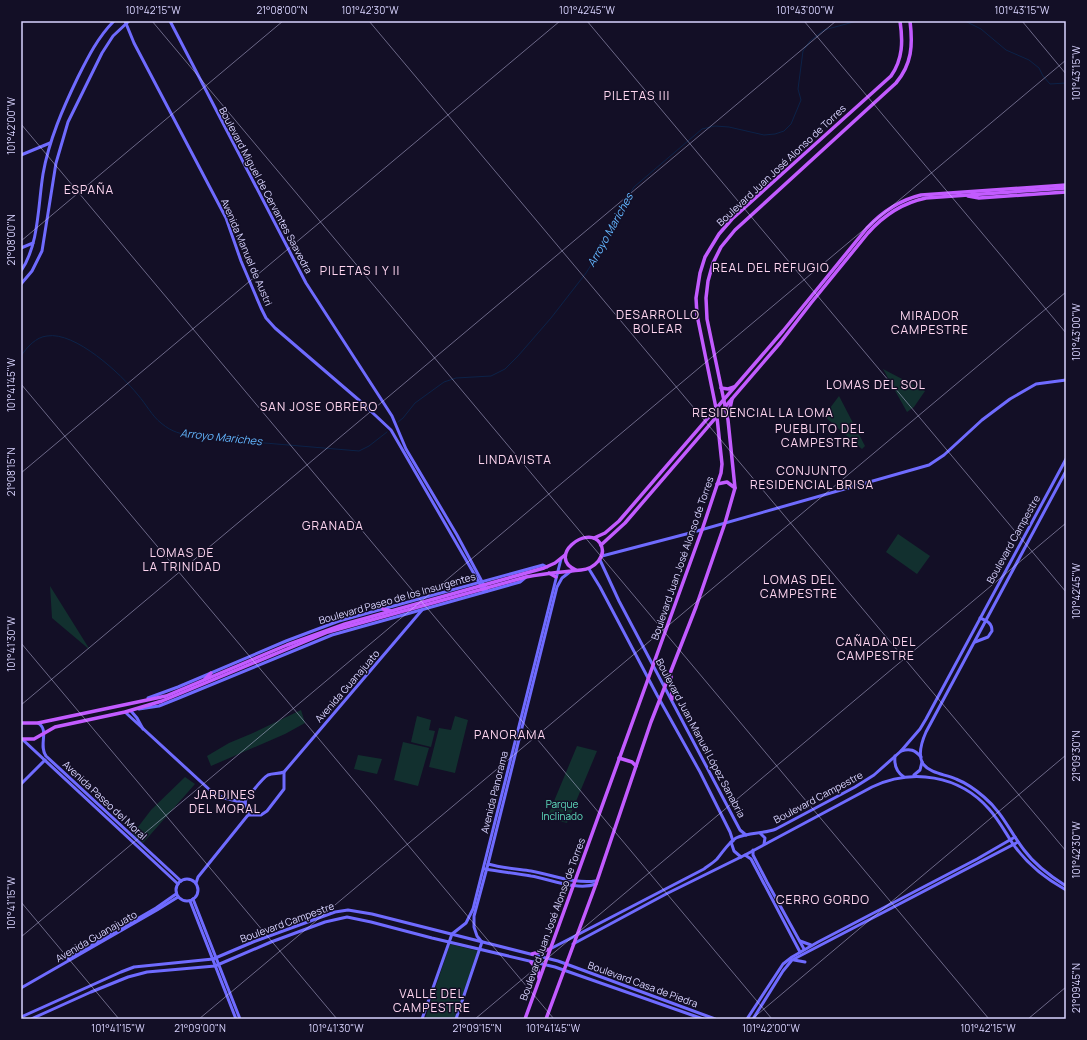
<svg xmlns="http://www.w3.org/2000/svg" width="1087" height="1040" viewBox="0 0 1087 1040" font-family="Manrope,sans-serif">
<rect width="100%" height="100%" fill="#130f26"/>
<!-- green -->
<g fill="#12302f">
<path d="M883,369L925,391L914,407L907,412Z"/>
<path d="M839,396L865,446L862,449L824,416Z"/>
<path d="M898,534L930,556L917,574L886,552Z"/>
<path d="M50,586L90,650L52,618Z"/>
<path d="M301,710L305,723L285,734L211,766L207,756L229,743L253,733Z"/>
<path d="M417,716L431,720L429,730L435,731L431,747L411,742Z"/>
<path d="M455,716L468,720L455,773L429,767L439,728L451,730Z"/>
<path d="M403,742L429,748L418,786L394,780Z"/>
<path d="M577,746L597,751L567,823L547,818Z"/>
<path d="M358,755L382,759L377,774L354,769Z"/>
<path d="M185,777L195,784L143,843L132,835L151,810Z"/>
<path d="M450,944L478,951L456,1019H425Z"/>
</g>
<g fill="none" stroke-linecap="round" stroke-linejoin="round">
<!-- stream -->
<g stroke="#0c2248" stroke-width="1">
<path d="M965,21L981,29L1006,50L1029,60L1039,68L1043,76L1050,84L1066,83"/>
<path d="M21,356C27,347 36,337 47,336C75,331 121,374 138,395C146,404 152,416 161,423C173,433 180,433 194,437L359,451L369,446L387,432"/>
<path d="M398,422L403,418L415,403L444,382L456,378L491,376L505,369L518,356L551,318L586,273L598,254L613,224L618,219L624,208L629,195L634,187L702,129L715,126L729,127L764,135L775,134L784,131L791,124L801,100L798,89L803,51L810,41L824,30L857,21"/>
</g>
<!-- secondary -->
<g stroke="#6f6bff" stroke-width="3">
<path d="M125,21L134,43L226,218L241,261L261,308L266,318L275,328L360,401L391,430L484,591"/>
<path d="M170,21L306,283L392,416L406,449L457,535L487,591"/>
<path d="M21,155L50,143"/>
<path d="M21,248L33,243"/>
<path d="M21,271C39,245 38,205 43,174C49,140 63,108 78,77C88,57 98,37 114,21"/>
<path d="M21,284L32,271L42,251L56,163L68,122L102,53L113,36L129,21"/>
<path d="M1066,471L926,732C922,741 917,754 923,764C931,774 945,774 956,779C966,783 976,790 984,797C1003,813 1010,832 1024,850C1035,865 1050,876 1066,886"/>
<path d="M602,556L690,533L929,465L944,455L982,420L1010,399L1036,384L1066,380"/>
<path d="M600,560L619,601L740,830L746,835"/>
<path d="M589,569L600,587L657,695L700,772L730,832L733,841"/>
<path d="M975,642L988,637L992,631C992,623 987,621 980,618"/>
<path d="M148,698L178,687L286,641L339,621L543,565L547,567"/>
<path d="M139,709L159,706L179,698L332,635L520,582L526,577"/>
<path d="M131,711L137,718L143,729"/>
<path d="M125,712L212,792L224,798L245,803"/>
<path d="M38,723C50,730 38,745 46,756L181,881"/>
<path d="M22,739L178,884"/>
<path d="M901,751C910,748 915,750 921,757"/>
<path d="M895,756C894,765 896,772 904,777"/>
<path d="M914,775L920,770L922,762"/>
<path d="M21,784L45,760"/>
<path d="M245,803L246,799C252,793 261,779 268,775C273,773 279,774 284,772L422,610"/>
<path d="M247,806L257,814"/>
<path d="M248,815H261L267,811L284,789V772"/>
<path d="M760,833L765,838L764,844"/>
<path d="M731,842L734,851L741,857"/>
<path d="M753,850V855L767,882L804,949"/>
<path d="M745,855L751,859L800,952"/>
<path d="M488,864C502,868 517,869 531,871C553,875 574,884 596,881"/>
<path d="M485,869C501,872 516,873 531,876C550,879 577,891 596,884"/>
<circle cx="187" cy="890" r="11"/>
<path d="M196,883L198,877L248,815V810L245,803"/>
<path d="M193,899L240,1019"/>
<path d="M190,901L236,1019"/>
<path d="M481,941L477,936L474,927V916L488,864L557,587L562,578L571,571"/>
<path d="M800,941L811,945"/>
<path d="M573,944L666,894L745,855L872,787C912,768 959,775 989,809C999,820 1005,832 1013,844C1027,864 1046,879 1066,890"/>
<path d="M550,949L704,869C708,866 713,863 717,859C723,852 728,843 736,838C748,832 764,834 776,829L855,787L874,775L901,751L920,729L926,719L1066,459"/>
<path d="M68,959L156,908L176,894"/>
<path d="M794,960L805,962"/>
<path d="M21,988L157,910L178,897"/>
<path d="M21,1017L121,972L134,967L213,959L253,942L335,912L348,910L372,914L558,961L715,1019"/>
<path d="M31,1019L91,992L128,977L147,972L215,966L271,942L325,922L347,917L371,922L432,938L555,967L703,1019"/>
<path d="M422,1019L452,934L466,923L473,909L561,559"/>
<path d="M456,1019L482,942"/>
<path d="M747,1019L783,964L792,957L818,942L977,859L1015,837"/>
<path d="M753,1019L783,971L792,960L1018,842"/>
</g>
<!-- primary -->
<g stroke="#c25bff" stroke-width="3.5">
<path d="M968,196L979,198L1066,192"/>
<path d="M721,388L728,389L734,387"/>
<path d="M728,417L732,399"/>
<path d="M717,484L727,482L735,488"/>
<path d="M594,538L605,533L619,521L783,331L867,228C882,212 900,200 921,195L1066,185"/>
<path d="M601,545L625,523L780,343L811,303L868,233C884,215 902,203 926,198L1066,188"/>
<path d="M549,573L556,577"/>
<path d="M383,609L391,611"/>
<path d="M671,676L672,699"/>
<path d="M205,679L211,673"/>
<path d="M21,723H38L166,696L287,645L345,624L544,568L555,563L565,555"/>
<path d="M21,739H34L55,727L125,712L162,701L328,632L526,577C545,573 563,572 581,570C594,569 608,556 600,543C587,524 546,557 576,570"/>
<path d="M619,758L632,762L636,766"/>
<path d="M532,954L550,949"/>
<path d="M531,962L538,970L539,978"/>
<path d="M525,1019L702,530L721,473L722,464L716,408L697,315L696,298L700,273L705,257L719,234L732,219L891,76C903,59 903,41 900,21"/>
<path d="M546,1019L596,884L651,722L696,607L725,523L735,488L728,420L707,319L706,298L708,281L713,263L721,247L735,230L896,83C912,64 913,45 910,21"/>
</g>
</g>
<!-- ticks -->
<path fill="none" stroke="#d9d4ff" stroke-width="1" stroke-opacity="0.45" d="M152,21L989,1019M369,21L1066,851M587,21L1066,592M804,21L1066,333M1022,21L1066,74M21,124L772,1019M21,241L283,21M21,384L554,1019M21,473L560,21M21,643L337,1019M21,705L836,21M21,902L119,1019M21,937L1066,60M199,1019L1066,292M475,1019L1066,523M752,1019L1066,755M1028,1019L1066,987"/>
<g text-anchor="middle" stroke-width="3" stroke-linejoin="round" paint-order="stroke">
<!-- street labels -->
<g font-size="10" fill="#d9d4ff" stroke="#130f26">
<text transform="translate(781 165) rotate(-43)" y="4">Boulevard Juan José Alonso de Torres</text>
<text transform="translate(266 190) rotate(62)" y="4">Boulevard Miguel de Cervantes Saavedra</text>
<text transform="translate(247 252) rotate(67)" y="4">Avenida Manuel de Austri</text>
<text transform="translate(1013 539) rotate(-61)" y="4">Boulevard Campestre</text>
<text transform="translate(682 558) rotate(-71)" y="4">Boulevard Juan José Alonso de Torres</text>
<text transform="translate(397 598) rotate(-16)" y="4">Boulevard Paseo de los Insurgentes</text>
<text transform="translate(347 686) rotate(-49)" y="4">Avenida Guanajuato</text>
<text transform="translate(701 738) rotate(62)" y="4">Boulevard Juan Manuel López Sanabria</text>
<text transform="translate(494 792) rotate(-76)" y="4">Avenida Panorama</text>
<text transform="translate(818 797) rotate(-28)" y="4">Boulevard Campestre</text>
<text transform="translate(105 800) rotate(43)" y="4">Avenida Paseo del Moral</text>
<text transform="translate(552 919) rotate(-70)" y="4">Boulevard Juan José Alonso de Torres</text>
<text transform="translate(287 922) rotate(-20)" y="4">Boulevard Campestre</text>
<text transform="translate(96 936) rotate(-30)" y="4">Avenida Guanajuato</text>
<text transform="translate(643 984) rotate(20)" y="4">Boulevard Casa de Piedra</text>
</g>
<!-- park labels -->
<g font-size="10" fill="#5fe0c0" stroke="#130f26">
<text x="562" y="808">Parque<tspan x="562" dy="12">Inclinado</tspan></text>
</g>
<!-- water labels -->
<g font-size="11" font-style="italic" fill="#62b6ff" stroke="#130f26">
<text transform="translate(610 230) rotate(-61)" y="4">Arroyo Mariches</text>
<text transform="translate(221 437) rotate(6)" y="4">Arroyo Mariches</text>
</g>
<!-- quarter labels -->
<g font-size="12" letter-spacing="1" fill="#ffd6f0" stroke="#130f26">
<text x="637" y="100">PILETAS III</text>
<text x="89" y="194">ESPAÑA</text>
<text x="771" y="272">REAL DEL REFUGIO</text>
<text x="360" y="275">PILETAS I Y II</text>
<text x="658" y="319">DESARROLLO<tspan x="658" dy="14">BOLEAR</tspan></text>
<text x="930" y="320">MIRADOR<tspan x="930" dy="14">CAMPESTRE</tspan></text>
<text x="876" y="389">LOMAS DEL SOL</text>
<text x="319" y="411">SAN JOSE OBRERO</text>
<text x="763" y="417">RESIDENCIAL LA LOMA</text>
<text x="820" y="433">PUEBLITO DEL<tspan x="820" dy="14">CAMPESTRE</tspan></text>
<text x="515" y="464">LINDAVISTA</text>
<text x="812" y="475">CONJUNTO<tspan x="812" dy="14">RESIDENCIAL BRISA</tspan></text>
<text x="333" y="530">GRANADA</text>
<text x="182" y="557">LOMAS DE<tspan x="182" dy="14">LA TRINIDAD</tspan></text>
<text x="799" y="584">LOMAS DEL<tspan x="799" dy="14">CAMPESTRE</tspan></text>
<text x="876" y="646">CAÑADA DEL<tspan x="876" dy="14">CAMPESTRE</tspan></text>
<text x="510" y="739">PANORAMA</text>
<text x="225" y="799">JARDINES<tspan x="225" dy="14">DEL MORAL</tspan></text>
<text x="823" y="904">CERRO GORDO</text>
<text x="432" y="998">VALLE DEL<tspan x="432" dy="14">CAMPESTRE</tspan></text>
</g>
</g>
<!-- border -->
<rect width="1087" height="1040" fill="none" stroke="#130f26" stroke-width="44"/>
<rect x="22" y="22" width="1043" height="996" fill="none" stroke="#d9d4ff" stroke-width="1.5"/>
<g font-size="10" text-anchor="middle" fill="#d9d4ff">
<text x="153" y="14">101°42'15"W</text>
<text x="282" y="14">21°08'00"N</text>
<text x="370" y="14">101°42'30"W</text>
<text x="587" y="14">101°42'45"W</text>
<text x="805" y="14">101°43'00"W</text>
<text x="1022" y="14">101°43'15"W</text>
<text transform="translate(1076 73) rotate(-90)" y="4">101°43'15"W</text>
<text transform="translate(11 126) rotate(-90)" y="4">101°42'00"W</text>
<text transform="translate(11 240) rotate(-90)" y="4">21°08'00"N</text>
<text transform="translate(1076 332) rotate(-90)" y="4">101°43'00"W</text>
<text transform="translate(11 385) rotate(-90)" y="4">101°41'45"W</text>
<text transform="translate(11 472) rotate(-90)" y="4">21°08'15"N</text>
<text transform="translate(1076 591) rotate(-90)" y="4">101°42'45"W</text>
<text transform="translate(11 644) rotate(-90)" y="4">101°41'30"W</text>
<text transform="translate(1076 756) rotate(-90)" y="4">21°09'30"N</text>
<text transform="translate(1076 850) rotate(-90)" y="4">101°42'30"W</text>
<text transform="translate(11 903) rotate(-90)" y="4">101°41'15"W</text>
<text transform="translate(1076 988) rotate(-90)" y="4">21°09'45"N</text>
<text x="118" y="1032">101°41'15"W</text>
<text x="200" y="1032">21°09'00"N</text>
<text x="336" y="1032">101°41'30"W</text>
<text x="477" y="1032">21°09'15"N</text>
<text x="553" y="1032">101°41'45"W</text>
<text x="771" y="1032">101°42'00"W</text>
<text x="988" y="1032">101°42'15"W</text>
</g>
</svg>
